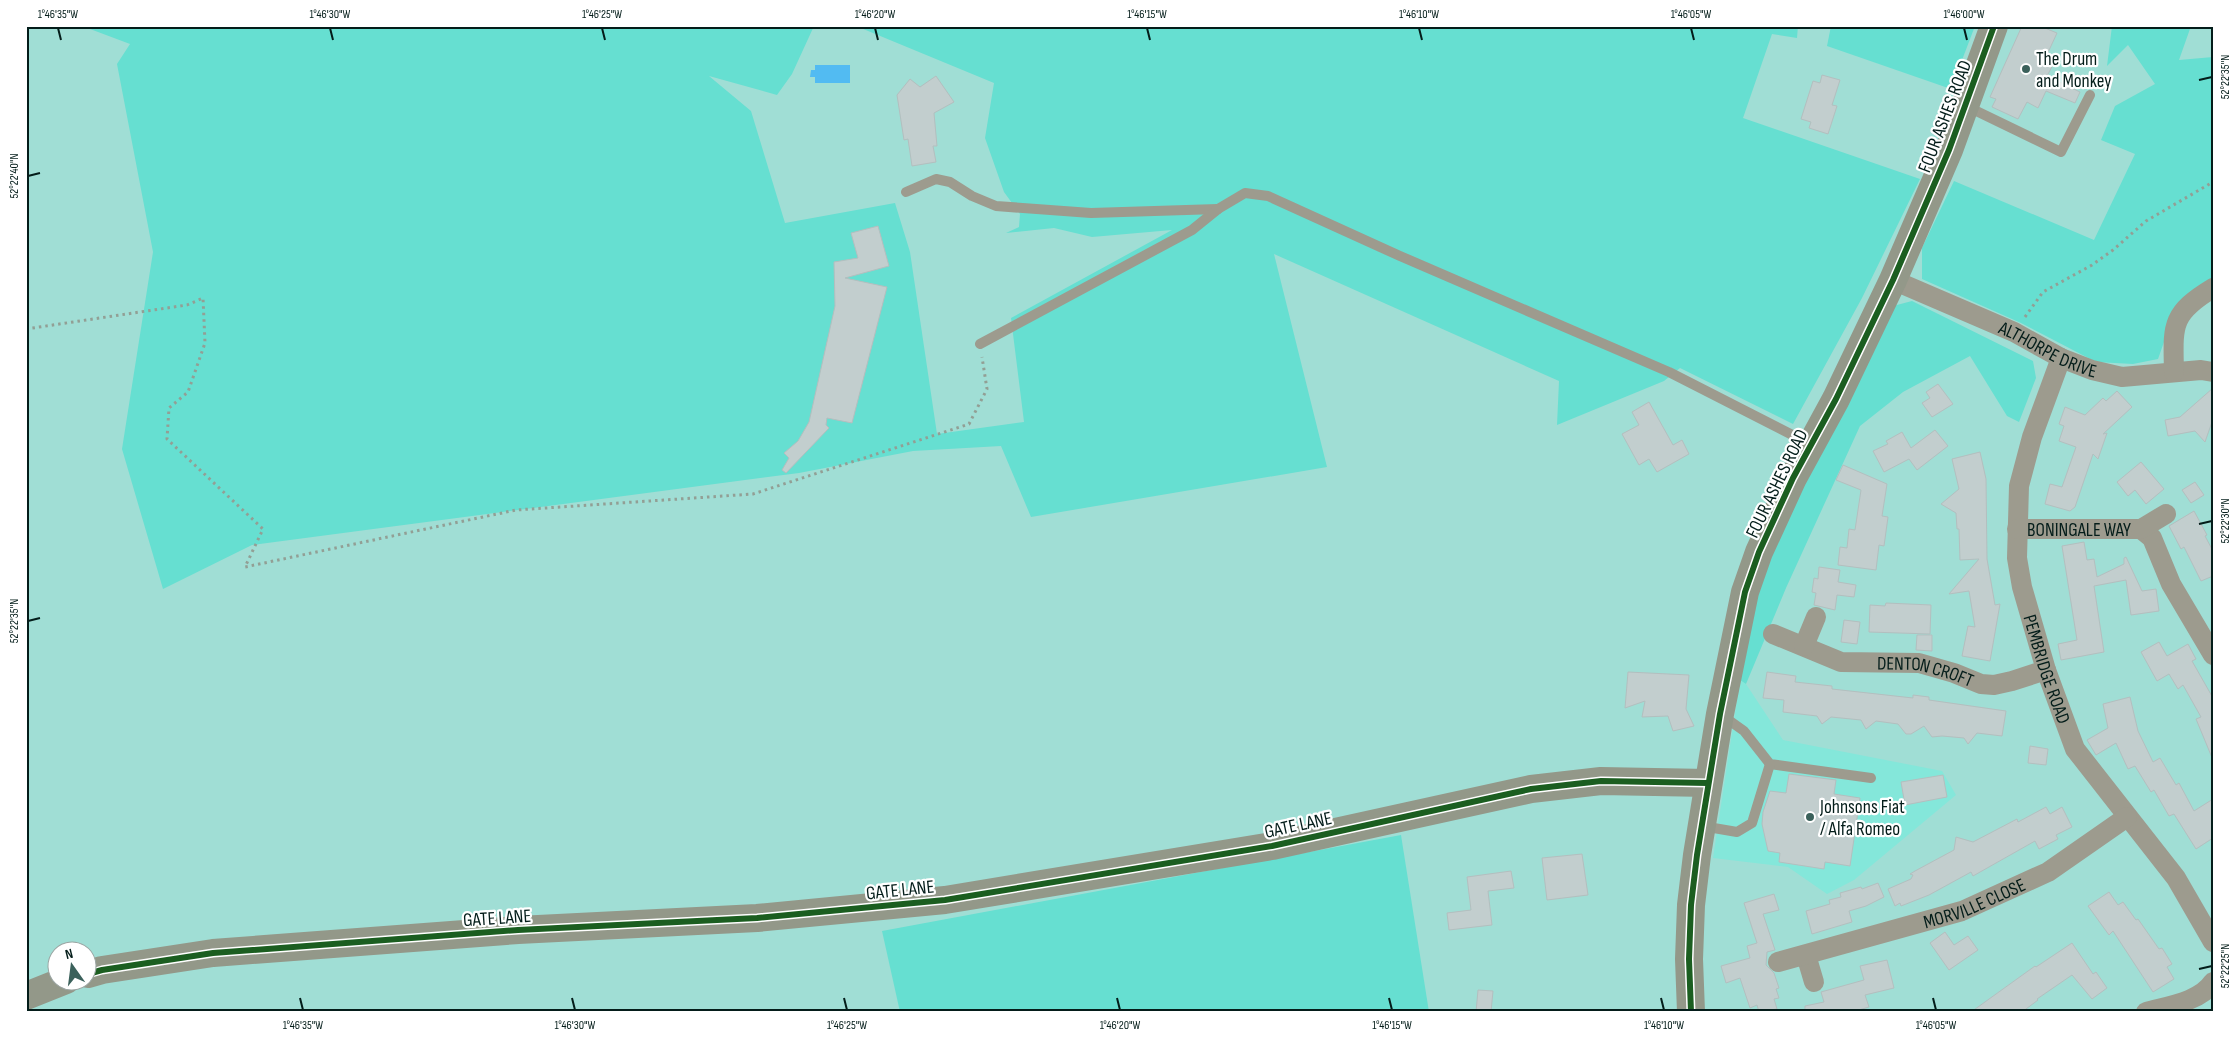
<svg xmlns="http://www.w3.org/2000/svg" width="2239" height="1038" viewBox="0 0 2239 1038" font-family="'Sofia Sans Condensed',sans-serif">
<rect width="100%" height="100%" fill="#a0ded5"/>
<!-- built -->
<path fill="#84e7da" d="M1740,680L1746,684L1783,740L1942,771L1956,795L1854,880L1827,894L1788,867L1713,858Z"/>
<!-- green -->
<g fill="#66dfd1">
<path d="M82,26H814L792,74L777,95L709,76L751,111L785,223L895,203L910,252L937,434L1024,422L1011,318L1172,230L1092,237L1054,228L1006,233L1019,227L1020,214L1004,192L985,138L994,83L856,26H1798L1797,38L1772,34L1743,118L1920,179L1862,298L1793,424L1680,368L1664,381L1557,425L1559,381L1274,254L1327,467L1031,517L1001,446L913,451L799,473L252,545L163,589L122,449L153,252L117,64L130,44Z"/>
<path d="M1831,26H1975L1951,89L1827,46Z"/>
<path d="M2112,26H2191L2179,60L2213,57V280L2164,342L2158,359L2133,364L2096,362L2021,323L1922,279V248L1954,181L2094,240L2135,154L2101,140L2115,106L2155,84L2128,45L2107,66Z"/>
<path d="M1912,301L2033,361L2036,378L2019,422L2007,416L1970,356L1903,392L1860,426L1786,588L1746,684L1740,680L1760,584L1774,545L1893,306Z"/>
<path d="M1401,835L1429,1012H900L882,931Z"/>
</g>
<!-- water -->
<path fill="#52bbf2" d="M815,65H850V83H815V77H810L811,70H815Z"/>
<!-- building -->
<g fill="#c2cece" stroke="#b3bfbf">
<path d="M2022,26H2040L2057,33L2045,59L2054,63L2047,76L2080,92L2075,103L2046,91L2038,108L2027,102L2018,119L1992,107L1996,99L1990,97Z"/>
<path d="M1822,75L1840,80L1832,105L1837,106L1828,134L1809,128L1811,122L1801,119L1813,81L1820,83Z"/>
<path d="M936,76L954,102L934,113L937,146H933L936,162L912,166L908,139L904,140L897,95L910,79L920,87Z"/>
<path d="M878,226L889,266L845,278L887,287L852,423L827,418L826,425L829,428L786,473L782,470L789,458L784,453L798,441L809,422L835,306L834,262L858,258L851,233Z"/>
<path d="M1938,384L1953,404L1932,417L1922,403L1930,398L1926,392Z"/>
<path d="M2213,388V419L2205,442L2195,431L2168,436L2165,420L2180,417Z"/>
<path d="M2117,391L2132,407L2103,434L2107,433L2098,459L2093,454L2075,507L2070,511L2045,504L2050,484L2062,487L2076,447L2059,441L2064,426L2059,424L2065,407L2085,415L2103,398L2106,401Z"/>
<path d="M1649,402L1673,445L1682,440L1689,454L1657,472L1649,459L1639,465L1622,434L1639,425L1632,412Z"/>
<path d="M1935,430L1948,446L1917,470L1909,459L1884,472L1873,451L1888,444L1886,441L1902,432L1911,448Z"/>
<path d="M1980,452L1986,479L1987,559L1995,605L2000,604L1990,661L1962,656L1968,626L1975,627L1969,591L1949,594L1979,559L1960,560L1959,529H1957L1956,513L1941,504L1959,489L1952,459Z"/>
<path d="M2141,462L2164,489L2146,504L2135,490L2128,496L2117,482Z"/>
<path d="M1843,465L1887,484L1882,516L1888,517L1884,546L1879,545L1876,570L1838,565L1840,547L1847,548L1849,529L1855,530L1861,490L1836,480Z"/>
<path d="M2195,482L2204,495L2191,503L2182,490Z"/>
<path d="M2194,511L2207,535L2205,536L2213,551V576L2201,581L2184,547L2181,549L2169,526Z"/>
<path d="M2084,542L2087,560L2094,559L2097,577L2124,564V558L2126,557L2142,591L2156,589L2159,611L2131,615L2126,580L2094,586L2104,652L2061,660L2058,644L2077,640L2062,546Z"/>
<path d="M1819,567L1840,570L1838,582L1856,585L1854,597L1837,595L1835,610L1814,605L1816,593L1812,592L1814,578L1818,579Z"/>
<path d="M1886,603L1931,605L1930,634L1869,632L1870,605L1885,606Z"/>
<path d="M1844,620L1860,622L1857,644L1841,642Z"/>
<path d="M1917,635H1932V651L1916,650Z"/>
<path d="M2159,642L2167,656L2188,644L2196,659L2192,661L2213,698V760L2196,719L2201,717L2183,685L2178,689L2169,674L2157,681L2141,652Z"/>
<path d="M1628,672L1689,675L1686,709L1694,726L1673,731L1668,716L1642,717L1645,701L1625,708Z"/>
<path d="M1767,672L1796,676L1795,682L1832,686V689L1913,698V695L1929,697V700L2006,711L2002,736L1977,733L1968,744L1964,738L1942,736L1932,737L1924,726L1911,734H1906L1898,724L1876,721L1866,729L1861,720L1831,717L1822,724L1817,716L1783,712L1784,700L1763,698Z"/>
<path d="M2130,697L2138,731L2153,762L2160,758L2176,785L2179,783L2194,811L2213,799V838L2196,849L2174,814L2169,816L2154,790L2151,792L2135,766L2128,769L2116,743L2096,755L2087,740L2108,728L2103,704Z"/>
<path d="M2030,746L2048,749L2046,765L2028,763Z"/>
<path d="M1789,774L1836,780L1834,794L1860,798L1850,866L1825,862L1824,869L1779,862L1780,853L1768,851L1762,824L1763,812L1770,791L1786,793Z"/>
<path d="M1943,775L1947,797L1905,805L1901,782Z"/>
<path d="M2046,807L2050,814L2062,807L2072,827L2056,835L2058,839L2039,849L2035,841L1973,876L1971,872L1929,895L1901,906L1900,903L1895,906L1888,889L1911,879L1913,875L1910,874L1915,871L1954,850L1956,837L1973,842L2017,819L2018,822Z"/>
<path d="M1582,854L1588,895L1547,900L1542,858Z"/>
<path d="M1511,871L1514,888L1488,891L1492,925L1449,930L1447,913L1471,910L1467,877Z"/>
<path d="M1878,883L1884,897L1866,906L1849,911L1852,922L1812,934L1806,911L1830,904L1829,900L1841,897L1840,893L1861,887L1862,889Z"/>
<path d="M2109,892L2118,905L2123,902L2136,920L2138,919L2159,949L2162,948L2172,964L2167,967L2174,979L2153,992L2113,931L2109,935L2088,906Z"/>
<path d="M1774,894L1779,910L1763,914L1775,950L1767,952L1766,965L1774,973L1779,988L1776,989L1779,998L1774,999L1777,1009L1759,1012L1757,1005L1750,1008L1740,978L1726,983L1721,966L1750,958L1747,946L1757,943L1744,903Z"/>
<path d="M1945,932L1954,945L1968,936L1978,950L1949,970L1930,943Z"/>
<path d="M2072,943L2093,974L2096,972L2107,988L2092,999L2072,975L2037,999L2038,1000L2022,1012H1971L2035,966L2036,967Z"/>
<path d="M1887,960L1894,988L1865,995L1869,1007L1852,1012H1805V1006L1824,1002L1821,992L1864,980L1860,966Z"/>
<path d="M1478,990L1493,991L1491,1012H1476Z"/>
</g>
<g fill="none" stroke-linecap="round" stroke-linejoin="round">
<!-- path -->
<g stroke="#929f95" stroke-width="3" stroke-dasharray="2.5 4" stroke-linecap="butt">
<path d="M2025,317L2043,292L2092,265L2113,250L2146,221L2213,182"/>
<path d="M26,329L187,305L203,298L205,343L188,392L169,408L167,439L263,529L245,567L516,510L753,494L969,424L987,389L982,357"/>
</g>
<!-- lane -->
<g stroke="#9d9b8e" stroke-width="10">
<path d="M1966,106L2061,152L2090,95"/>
<path d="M906,192L936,179L950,182L972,196L996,206L1091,213L1218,209"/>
<path d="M980,344L1192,230L1218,209L1245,193L1268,196L1400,256L1669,372L1810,444"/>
<path d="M1723,716L1744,731L1770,764L1871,778"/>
<path d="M1702,826L1737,832L1752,823L1770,764"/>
</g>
<!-- street -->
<g stroke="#9d9b8e" stroke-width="20">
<path id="s1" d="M1893,280L2014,332L2061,358L2092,370L2122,377L2201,370L2213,372"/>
<path id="s2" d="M2061,358L2032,437L2019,486L2017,558L2022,587L2046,670L2075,749L2176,878L2213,942"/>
<path d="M2174,372C2173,326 2170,314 2213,288"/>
<path id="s3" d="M2017,529H2141L2152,538L2171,584L2213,655"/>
<path d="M2141,529L2166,514"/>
<path id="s4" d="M1773,634L1841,662L1919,663L1954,673L1981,684L1994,685L2012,681L2046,670"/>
<path d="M1804,646L1816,617"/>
<path d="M1806,955L1814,982"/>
<path id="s5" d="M1778,962L1962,911L2048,872L2127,817"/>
<path d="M2146,1012C2167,1006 2200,1002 2213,982"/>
</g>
<!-- secondary -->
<g stroke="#939889" stroke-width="28">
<path d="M88,974L102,970L213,953L518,930L757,918L945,900L1272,846L1531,789L1601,781L1708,783"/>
<path d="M26,996L66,980"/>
<path d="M1691,1012L1689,959L1691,905L1697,855L1720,714L1745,592L1759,552L1793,478L1836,399L1893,280L1949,150L1994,26"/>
</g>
<!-- cycleway casing -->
<g stroke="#fff" stroke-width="9">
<g id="cycleway">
<path d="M88,974L102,970L213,953L518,930L757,918L945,900L1272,846L1531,789L1601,781L1708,783"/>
<path d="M1691,1012L1689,959L1691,905L1697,855L1720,714L1745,592L1759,552L1793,478L1836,399L1893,280L1949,150L1994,26"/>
</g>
</g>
<!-- cycleway -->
<use href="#cycleway" stroke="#1b5e20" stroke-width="6"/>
</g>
<!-- ticks -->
<path fill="none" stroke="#041d1a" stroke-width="2" d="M58,28L61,40M330,28L333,40M602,28L605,40M875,28L878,40M1147,28L1150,40M1419,28L1422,40M1691,28L1694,40M1964,28L1967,40M2199,80L2212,77M28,176L40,173M2199,524L2212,521M28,621L40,618M2199,969L2212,966M300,998L303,1010M572,998L575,1010M844,998L847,1010M1117,998L1120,1010M1389,998L1392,1010M1661,998L1664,1010M1933,998L1936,1010"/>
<!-- markers -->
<g fill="#3b615b" stroke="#fff" stroke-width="2">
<circle cx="2026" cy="69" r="5"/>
<circle cx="1810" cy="817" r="5"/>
</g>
<g text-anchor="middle" stroke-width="4.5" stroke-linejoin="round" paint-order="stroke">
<!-- poi labels -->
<g font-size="19" fill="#041d1a" stroke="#fff" text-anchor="start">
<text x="2036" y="65">The Drum<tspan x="2036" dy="22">and Monkey</tspan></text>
<text x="1820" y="813">Johnsons Fiat<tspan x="1820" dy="22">/ Alfa Romeo</tspan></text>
</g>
<!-- street labels -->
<g font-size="19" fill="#041d1a" stroke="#fff">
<text transform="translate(1944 116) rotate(-69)" y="7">FOUR ASHES ROAD</text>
<text dy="7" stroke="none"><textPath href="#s1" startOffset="170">ALTHORPE DRIVE</textPath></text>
<text transform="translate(1776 483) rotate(-64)" y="7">FOUR ASHES ROAD</text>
<text dy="7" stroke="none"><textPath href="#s3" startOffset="62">BONINGALE WAY</textPath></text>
<text dy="7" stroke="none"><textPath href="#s2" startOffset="322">PEMBRIDGE ROAD</textPath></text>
<text dy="7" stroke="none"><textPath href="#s4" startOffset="159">DENTON CROFT</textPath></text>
<text transform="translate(1298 824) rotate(-12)" y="7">GATE LANE</text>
<text transform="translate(900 889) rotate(-6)" y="7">GATE LANE</text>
<text dy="7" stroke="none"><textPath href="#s5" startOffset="205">MORVILLE CLOSE</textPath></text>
<text transform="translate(497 917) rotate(-4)" y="7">GATE LANE</text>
</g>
</g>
<!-- border -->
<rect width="2239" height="1038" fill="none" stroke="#ffffff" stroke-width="55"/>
<!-- north arrow -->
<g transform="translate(72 966) rotate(346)"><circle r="24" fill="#ffffff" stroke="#9ba5a3"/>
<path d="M0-4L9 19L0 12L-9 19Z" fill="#3b615b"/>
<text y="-8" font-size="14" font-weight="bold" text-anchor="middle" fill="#041d1a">N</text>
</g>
<rect x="28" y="28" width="2184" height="982" fill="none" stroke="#041d1a" stroke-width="2"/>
<g font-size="12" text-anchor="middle" fill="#041d1a">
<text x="58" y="18">1°46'35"W</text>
<text x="330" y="18">1°46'30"W</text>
<text x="602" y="18">1°46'25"W</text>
<text x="875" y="18">1°46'20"W</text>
<text x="1147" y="18">1°46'15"W</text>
<text x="1419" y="18">1°46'10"W</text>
<text x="1691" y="18">1°46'05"W</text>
<text x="1964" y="18">1°46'00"W</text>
<text transform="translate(2225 77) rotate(-90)" y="4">52°22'35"N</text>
<text transform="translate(14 176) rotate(-90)" y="4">52°22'40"N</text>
<text transform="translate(2225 521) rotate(-90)" y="4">52°22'30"N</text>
<text transform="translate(14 621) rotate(-90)" y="4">52°22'35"N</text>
<text transform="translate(2225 966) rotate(-90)" y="4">52°22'25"N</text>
<text x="303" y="1029">1°46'35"W</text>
<text x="575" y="1029">1°46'30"W</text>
<text x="847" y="1029">1°46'25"W</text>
<text x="1120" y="1029">1°46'20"W</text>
<text x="1392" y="1029">1°46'15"W</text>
<text x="1664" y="1029">1°46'10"W</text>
<text x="1936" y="1029">1°46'05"W</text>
</g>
</svg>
